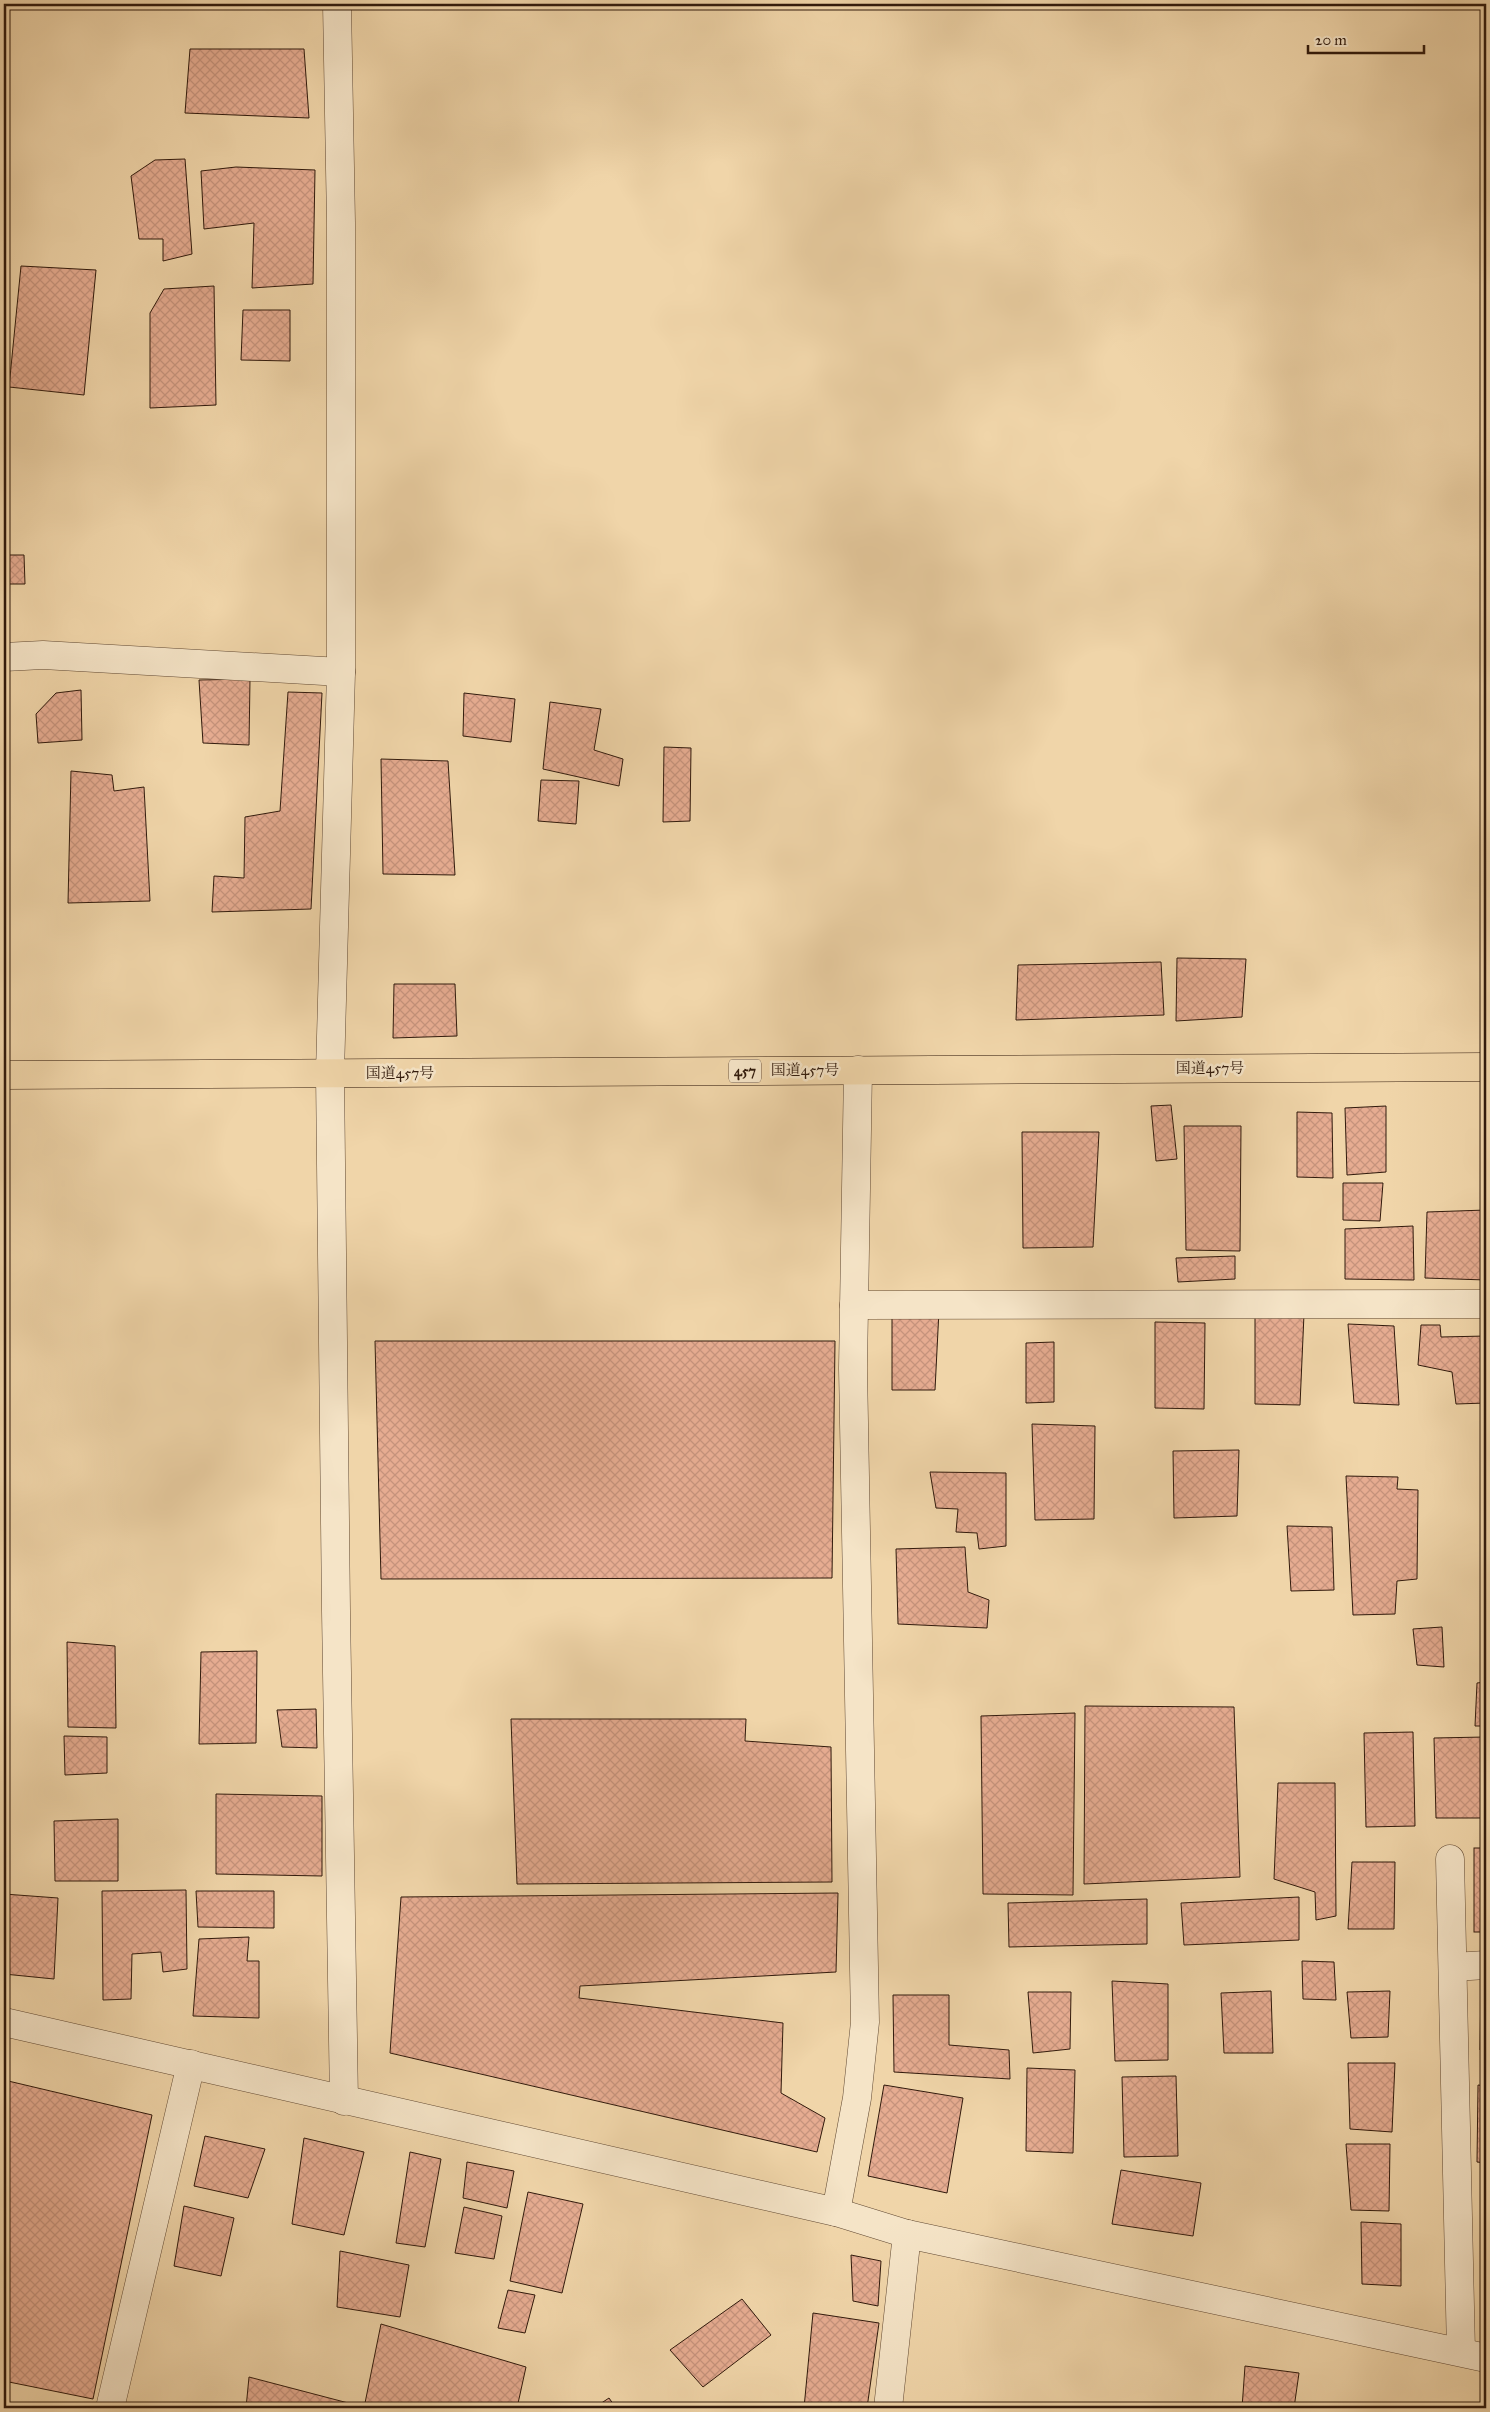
<svg xmlns="http://www.w3.org/2000/svg" width="1490" height="2412" font-family="'IM FELL Great Primer','Noto Serif JP',serif">
<defs>
<pattern id="building-cross-hatch" width="8" height="8" patternUnits="userSpaceOnUse" patternTransform="scale(1.25)"><rect width="8" height="8" fill="#e6ac91"/><path d="M0 0l8 8M0 8l8-8" fill="none" stroke="#c6937c"/></pattern>
</defs>
<rect width="100%" height="100%" fill="#f0d5a9"/>
<filter id="stains"><feTurbulence type="fractalNoise" baseFrequency=".004" numOctaves="4"/><feColorMatrix values="0 0 0 0 .2 0 0 0 0 .09 0 0 0 0 .02 0 0 0 .5 -.17"/></filter>
<radialGradient id="worn" r=".72"><stop offset=".6" stop-color="#630" stop-opacity="0"/><stop offset="1" stop-color="#630" stop-opacity=".3"/></radialGradient>
<g fill="url(#building-cross-hatch)" stroke="#311a0c">
<polygon points="190,49 304,49 309,118 185,113"/>
<polygon points="185,159 192,254 163,261 163,239 139,239 131,176 155,160"/>
<polygon points="236,167 315,170 313,284 252,288 254,223 204,229 201,171"/>
<polygon points="21,266 96,270 84,395 9,387"/>
<polygon points="214,286 216,405 150,408 150,313 164,289"/>
<polygon points="243,310 290,310 290,361 241,360"/>
<polygon points="4,555 24,555 25,584 4,584"/>
<polygon points="250,679 249,745 203,743 199,680"/>
<polygon points="81,690 82,740 38,743 36,714 56,693"/>
<polygon points="288,692 322,693 311,909 212,912 214,876 244,878 245,817 280,811"/>
<polygon points="464,693 515,699 511,742 463,736"/>
<polygon points="550,702 601,709 594,750 623,759 619,786 543,769"/>
<polygon points="664,747 691,748 690,821 663,822"/>
<polygon points="381,759 448,761 455,875 383,874"/>
<polygon points="71,771 112,775 114,791 144,787 150,901 68,903"/>
<polygon points="541,780 579,781 576,824 538,821"/>
<polygon points="1177,958 1246,959 1242,1017 1176,1021"/>
<polygon points="1161,962 1164,1015 1016,1020 1018,965"/>
<polygon points="394,984 455,984 457,1036 393,1038"/>
<polygon points="1171,1105 1177,1159 1156,1161 1151,1106"/>
<polygon points="1386,1106 1386,1172 1347,1175 1345,1108"/>
<polygon points="1297,1112 1332,1113 1333,1178 1297,1177"/>
<polygon points="1184,1126 1241,1126 1240,1251 1186,1250"/>
<polygon points="1022,1132 1099,1132 1093,1247 1023,1248"/>
<polygon points="1343,1183 1383,1183 1380,1221 1343,1220"/>
<polygon points="1486,1210 1486,1280 1425,1278 1427,1212"/>
<polygon points="1413,1226 1414,1280 1345,1279 1345,1229"/>
<polygon points="1235,1256 1235,1279 1178,1282 1176,1258"/>
<polygon points="939,1310 935,1390 892,1390 892,1311"/>
<polygon points="1304,1314 1300,1405 1255,1404 1255,1316"/>
<polygon points="1155,1322 1205,1323 1204,1409 1155,1408"/>
<polygon points="1348,1324 1394,1326 1399,1405 1354,1403"/>
<polygon points="1421,1325 1440,1325 1441,1337 1486,1336 1486,1403 1456,1404 1452,1372 1418,1365"/>
<polygon points="375,1341 835,1341 832,1578 381,1579"/>
<polygon points="1054,1342 1054,1402 1026,1403 1026,1343"/>
<polygon points="1032,1424 1095,1426 1094,1519 1035,1520"/>
<polygon points="1239,1450 1237,1516 1174,1518 1173,1451"/>
<polygon points="930,1472 1006,1473 1006,1546 979,1549 977,1533 956,1532 958,1509 936,1508"/>
<polygon points="1346,1476 1398,1477 1397,1489 1418,1490 1417,1579 1397,1581 1395,1614 1353,1615"/>
<polygon points="1287,1526 1332,1527 1334,1590 1291,1591"/>
<polygon points="965,1547 968,1592 989,1600 987,1628 898,1624 896,1549"/>
<polygon points="1442,1627 1444,1667 1417,1665 1413,1629"/>
<polygon points="67,1642 115,1646 116,1728 68,1727"/>
<polygon points="257,1651 256,1743 199,1744 201,1652"/>
<polygon points="1486,1682 1486,1726 1475,1726 1477,1683"/>
<polygon points="1085,1706 1234,1707 1240,1877 1084,1884"/>
<polygon points="316,1709 317,1748 282,1747 277,1710"/>
<polygon points="1075,1713 1073,1895 983,1894 981,1716"/>
<polygon points="511,1719 746,1719 745,1741 831,1747 832,1882 517,1884"/>
<polygon points="1413,1732 1415,1826 1366,1827 1364,1733"/>
<polygon points="64,1736 107,1737 107,1773 65,1775"/>
<polygon points="1485,1737 1486,1818 1436,1818 1434,1738"/>
<polygon points="1278,1783 1335,1783 1336,1916 1316,1920 1315,1892 1274,1879"/>
<polygon points="216,1794 322,1796 322,1876 216,1874"/>
<polygon points="118,1819 118,1881 55,1881 54,1821"/>
<rect x="1474" y="1848" width="12" height="84"/>
<polygon points="1352,1862 1395,1862 1394,1929 1348,1929"/>
<polygon points="186,1890 187,1969 163,1972 161,1952 132,1954 131,1999 103,2000 102,1891"/>
<polygon points="196,1891 274,1891 274,1928 198,1927"/>
<polygon points="838,1893 836,1972 580,1986 579,1998 783,2023 781,2093 825,2118 817,2152 390,2053 401,1897"/>
<polygon points="4,1894 58,1898 54,1979 4,1974"/>
<polygon points="1299,1897 1299,1940 1184,1945 1181,1903"/>
<polygon points="1147,1899 1147,1944 1009,1947 1008,1903"/>
<polygon points="249,1937 247,1961 259,1961 259,2018 193,2016 199,1939"/>
<polygon points="1302,1961 1334,1962 1336,2000 1303,1999"/>
<polygon points="1112,1981 1168,1984 1168,2060 1115,2061"/>
<polygon points="1481,1983 1486,1984 1486,2050 1480,2050"/>
<polygon points="1271,1991 1273,2053 1224,2053 1221,1993"/>
<polygon points="1390,1991 1388,2037 1351,2038 1347,1992"/>
<polygon points="1028,1992 1071,1992 1070,2049 1033,2053"/>
<polygon points="893,1995 949,1995 949,2045 1009,2050 1010,2079 894,2072"/>
<polygon points="1348,2063 1395,2063 1392,2132 1350,2129"/>
<polygon points="1027,2068 1075,2070 1073,2153 1026,2151"/>
<polygon points="1176,2076 1178,2156 1124,2157 1122,2077"/>
<polygon points="4,2080 152,2115 93,2399 4,2381"/>
<polygon points="884,2085 963,2098 947,2193 868,2176"/>
<polygon points="1478,2085 1486,2086 1486,2163 1477,2162"/>
<polygon points="205,2136 265,2149 248,2198 194,2186"/>
<polygon points="304,2138 364,2152 344,2235 292,2224"/>
<polygon points="1346,2144 1390,2144 1389,2211 1351,2210"/>
<polygon points="410,2152 441,2159 425,2247 396,2243"/>
<polygon points="467,2162 514,2171 507,2208 463,2198"/>
<polygon points="1121,2170 1201,2183 1193,2236 1112,2224"/>
<polygon points="528,2192 583,2204 562,2293 510,2281"/>
<polygon points="184,2206 234,2218 221,2276 174,2266"/>
<polygon points="464,2207 502,2216 494,2259 455,2253"/>
<polygon points="1361,2222 1401,2224 1401,2286 1362,2284"/>
<polygon points="1484,2226 1486,2226 1486,2300 1483,2300"/>
<polygon points="340,2251 409,2265 400,2317 337,2307"/>
<polygon points="851,2255 881,2261 878,2306 853,2301"/>
<polygon points="508,2290 535,2295 525,2333 498,2328"/>
<polygon points="742,2299 771,2335 703,2387 670,2350"/>
<polygon points="813,2313 879,2323 867,2408 804,2408"/>
<polygon points="381,2324 526,2367 517,2408 364,2408"/>
<polygon points="1245,2366 1299,2373 1294,2408 1242,2408"/>
<polygon points="249,2377 352,2404 351,2408 246,2408"/>
<polygon points="609,2398 616,2408 594,2408"/>
</g>
<g fill="none" stroke-linecap="round" stroke-linejoin="round">
<g stroke="#614933" stroke-width="29">
<g id="minor">
<polyline points="337,4 341,223 341,672 330,1073 336,1611 344,2101"/>
<polyline points="4,657 43,655 341,672"/>
<polyline points="854,1305 1486,1304"/>
<polyline points="1450,1859 1461,2352"/>
<polyline points="1453,1967 1486,1965"/>
<polyline points="836,2212 857,2098 865,2022 853,1368 858,1070"/>
<polyline points="110,2408 191,2064"/>
<polyline points="888,2408 907,2234"/>
</g>
</g>
<g stroke="#614933" stroke-width="29">
<polyline id="tertiary" points="4,2022 836,2212 907,2234 1486,2358"/>
</g>
<g stroke="#311a0c" stroke-width="29">
<polyline id="trunk" points="4,1075 1486,1067"/>
</g>
<use href="#minor" stroke="#f5e4c7" stroke-width="28"/>
<use href="#tertiary" stroke="#f5e4c7" stroke-width="28"/>
<use href="#trunk" stroke="#f0d5a9" stroke-width="28"/>
</g>
<g text-anchor="middle" stroke-width="5" stroke-linejoin="round" paint-order="stroke">
<rect fill="#f5e4c7" stroke="#6c5744" stroke-width="1" x="729" y="1059.5" width="32" height="23" rx="4"/>
<g font-size="14" font-weight="bold" fill="#311a0c">
<text x="745" y="1076">457</text>
</g>
<g font-size="15" fill="#311a0c" stroke="#f5e4c7">
<text x="1210" y="1073">国道457号</text>
<text x="805" y="1075">国道457号</text>
<text x="400" y="1078">国道457号</text>
</g>
</g>
<rect width="1490" height="2412" fill="none" stroke="#f0d5a9" stroke-width="20"/>
<rect x="5" y="5" width="1480" height="2402" fill="none" stroke="#311a0c" stroke-width="2.5"/>
<rect x="10" y="10" width="1470" height="2392" fill="none" stroke="#311a0c"/>
<path d="M1308 45v8h116v-8" fill="none" stroke="#311a0c" stroke-width="2.5"/>
<text x="1315" y="45" font-size="15" fill="#311a0c" stroke="#f5e4c7" stroke-width="4" paint-order="stroke">20 m</text>
<rect width="100%" height="100%" filter="url(#stains)"/>
<rect width="100%" height="100%" fill="url(#worn)"/>
</svg>
